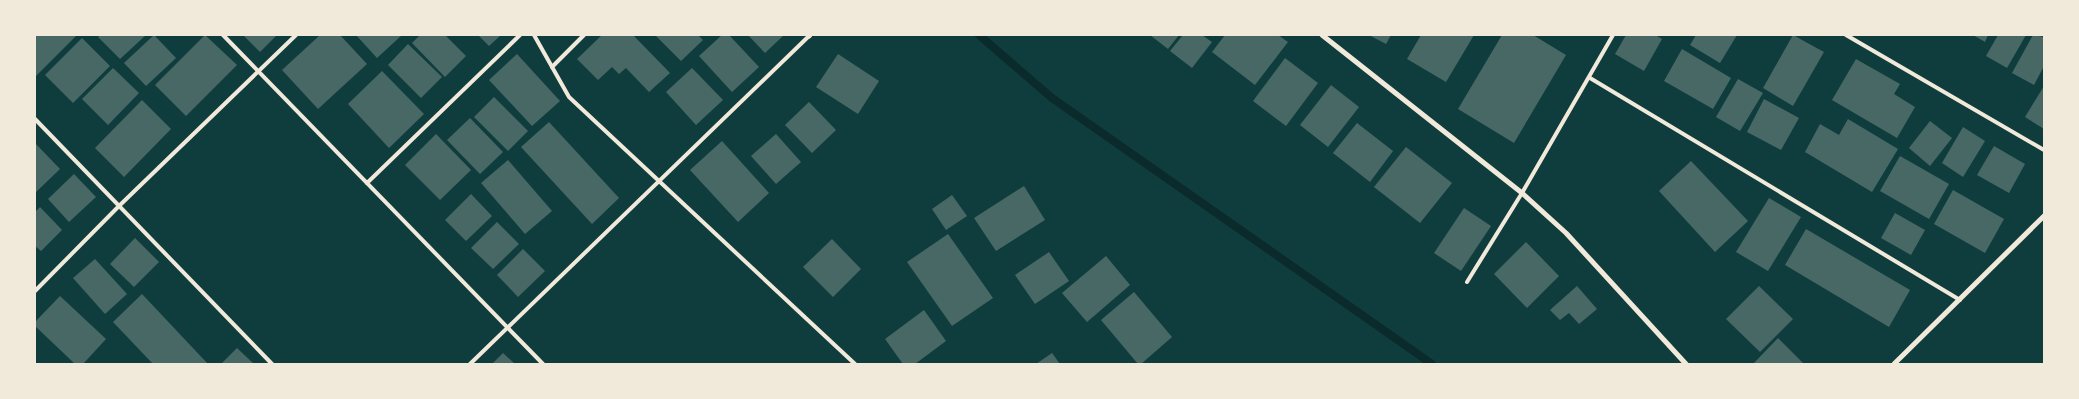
<svg xmlns="http://www.w3.org/2000/svg" width="2079" height="399" font-family="'Exo 2',sans-serif">
<rect width="100%" height="100%" fill="#0f3d3e"/>
<g fill="none" stroke-linecap="round" stroke-linejoin="round">
<polyline stroke="#0a2a2b" stroke-width="8" points="979,35 1052,98 1432,364"/>
</g>
<g fill="#486865">
<polygon points="35,35 77,35 35,77"/>
<polygon points="100,35 146,35 120,59 98,37"/>
<polygon points="154,35 176,58 146,86 124,63"/>
<polygon points="205,35 237,65 186,116 155,85"/>
<polygon points="243,35 277,35 260,52"/>
<polygon points="320,35 340,35 367,64 318,109 282,70"/>
<polygon points="356,35 402,35 377,58"/>
<polygon points="420,35 445,35 466,56 445,77 412,43"/>
<polygon points="478,35 501,35 489,46"/>
<polygon points="602,35 633,35 670,73 649,92 626,68 619,74 612,67 598,80 577,59"/>
<polygon points="655,35 698,35 703,40 681,61"/>
<polygon points="722,35 729,35 759,67 732,92 699,56"/>
<polygon points="748,35 784,35 765,53"/>
<polygon points="1150,35 1179,35 1168,49"/>
<polygon points="1183,35 1202,35 1212,42 1192,68 1170,51"/>
<polygon points="1225,35 1278,35 1288,42 1255,85 1212,52"/>
<polygon points="1369,35 1391,35 1386,44"/>
<polygon points="1421,35 1474,35 1446,82 1407,59"/>
<polygon points="1502,35 1533,35 1566,55 1514,143 1458,109"/>
<polygon points="1626,35 1655,35 1662,39 1644,71 1615,54"/>
<polygon points="1696,35 1737,35 1720,63 1690,45"/>
<polygon points="1793,35 1824,52 1793,106 1763,88"/>
<polygon points="1973,35 1988,35 1985,42"/>
<polygon points="1998,35 2026,35 2007,68 1986,56"/>
<polygon points="2033,35 2044,37 2044,66 2034,85 2012,73"/>
<polygon points="82,38 110,66 73,103 45,75"/>
<polygon points="408,44 442,77 421,98 388,65"/>
<polygon points="1682,49 1731,78 1713,109 1664,81"/>
<polygon points="517,54 560,101 532,126 489,80"/>
<polygon points="838,54 879,81 858,114 816,87"/>
<polygon points="1285,58 1318,83 1286,126 1253,101"/>
<polygon points="1856,59 1900,84 1894,94 1915,107 1897,138 1832,100"/>
<polygon points="113,68 139,93 108,125 82,99"/>
<polygon points="692,68 723,100 696,125 666,92"/>
<polygon points="382,71 424,114 389,148 348,104"/>
<polygon points="1738,79 1763,93 1740,131 1716,117"/>
<polygon points="1331,85 1359,107 1328,147 1300,125"/>
<polygon points="2044,86 2044,129 2025,117"/>
<polygon points="494,97 528,131 508,151 474,117"/>
<polygon points="1764,99 1799,118 1781,150 1747,132"/>
<polygon points="142,100 171,129 124,177 95,148"/>
<polygon points="809,102 836,130 812,153 785,125"/>
<polygon points="470,118 503,152 480,174 447,140"/>
<polygon points="1848,119 1898,149 1872,192 1805,152 1820,124 1839,135"/>
<polygon points="1930,121 1952,138 1930,166 1909,148"/>
<polygon points="549,122 619,198 592,224 521,147"/>
<polygon points="1357,123 1393,151 1370,182 1333,153"/>
<polygon points="1963,127 1985,141 1963,177 1942,163"/>
<polygon points="436,134 471,170 440,200 405,165"/>
<polygon points="776,134 801,162 776,184 751,156"/>
<polygon points="722,141 769,193 738,222 690,170"/>
<polygon points="35,143 60,169 35,193"/>
<polygon points="1994,146 2025,164 2009,193 1977,175"/>
<polygon points="1406,147 1452,183 1420,223 1374,187"/>
<polygon points="1900,156 1949,184 1929,219 1880,191"/>
<polygon points="508,160 552,211 525,234 481,183"/>
<polygon points="1691,161 1748,221 1715,252 1659,191"/>
<polygon points="74,174 96,197 69,222 48,199"/>
<polygon points="1024,186 1045,220 996,251 974,218"/>
<polygon points="1953,190 2004,219 1985,253 1934,224"/>
<polygon points="471,194 492,216 466,241 445,220"/>
<polygon points="952,195 967,216 946,230 932,209"/>
<polygon points="1769,198 1801,217 1768,271 1736,252"/>
<polygon points="40,207 62,230 41,251 35,246 35,212"/>
<polygon points="1464,208 1491,226 1461,271 1434,253"/>
<polygon points="1895,213 1925,230 1911,255 1881,238"/>
<polygon points="497,222 519,244 493,269 471,248"/>
<polygon points="1806,229 1910,290 1889,327 1785,265"/>
<polygon points="948,234 993,298 952,326 907,262"/>
<polygon points="135,238 159,262 134,287 110,264"/>
<polygon points="832,239 861,269 833,297 803,267"/>
<polygon points="1526,242 1559,276 1527,308 1494,274"/>
<polygon points="523,249 545,271 518,297 497,275"/>
<polygon points="1049,252 1069,281 1035,304 1015,275"/>
<polygon points="1106,256 1130,285 1087,322 1062,293"/>
<polygon points="95,259 127,294 105,314 73,278"/>
<polygon points="1577,286 1597,309 1579,324 1569,313 1560,320 1550,310"/>
<polygon points="1759,286 1793,319 1760,352 1726,319"/>
<polygon points="1134,292 1172,337 1141,364 1138,364 1101,320"/>
<polygon points="142,294 208,364 153,364 113,322"/>
<polygon points="60,296 106,339 83,364 75,364 35,326 35,322"/>
<polygon points="924,310 946,341 915,364 903,364 885,339"/>
<polygon points="1778,338 1804,364 1753,364"/>
<polygon points="237,348 254,364 221,364"/>
<polygon points="503,353 515,364 492,364"/>
<polygon points="1052,353 1060,364 1036,364"/>
</g>
<g fill="none" stroke-linecap="round" stroke-linejoin="round">
<g stroke="#f1e9da" stroke-width="4">
<polyline points="223,35 543,364"/>
<polyline points="534,35 569,97 855,364"/>
<polyline points="1846,35 2044,150"/>
<polyline points="552,67 584,35"/>
<polyline points="1590,78 1960,300"/>
<polyline points="35,119 272,364"/>
<polyline points="367,183 520,35"/>
<polyline points="1467,282 1522,193 1613,35"/>
<polyline points="35,291 119,206 296,35"/>
<polyline points="470,364 809,36"/>
</g>
<g stroke="#f1e9da" stroke-width="5">
<polyline points="1322,35 1522,193 1566,233 1686,364"/>
<polyline points="809,36 810,35"/>
<polyline points="1894,364 2044,216"/>
</g>
</g>
<rect width="2079" height="399" fill="none" stroke="#f1e9da" stroke-width="72"/>
</svg>
